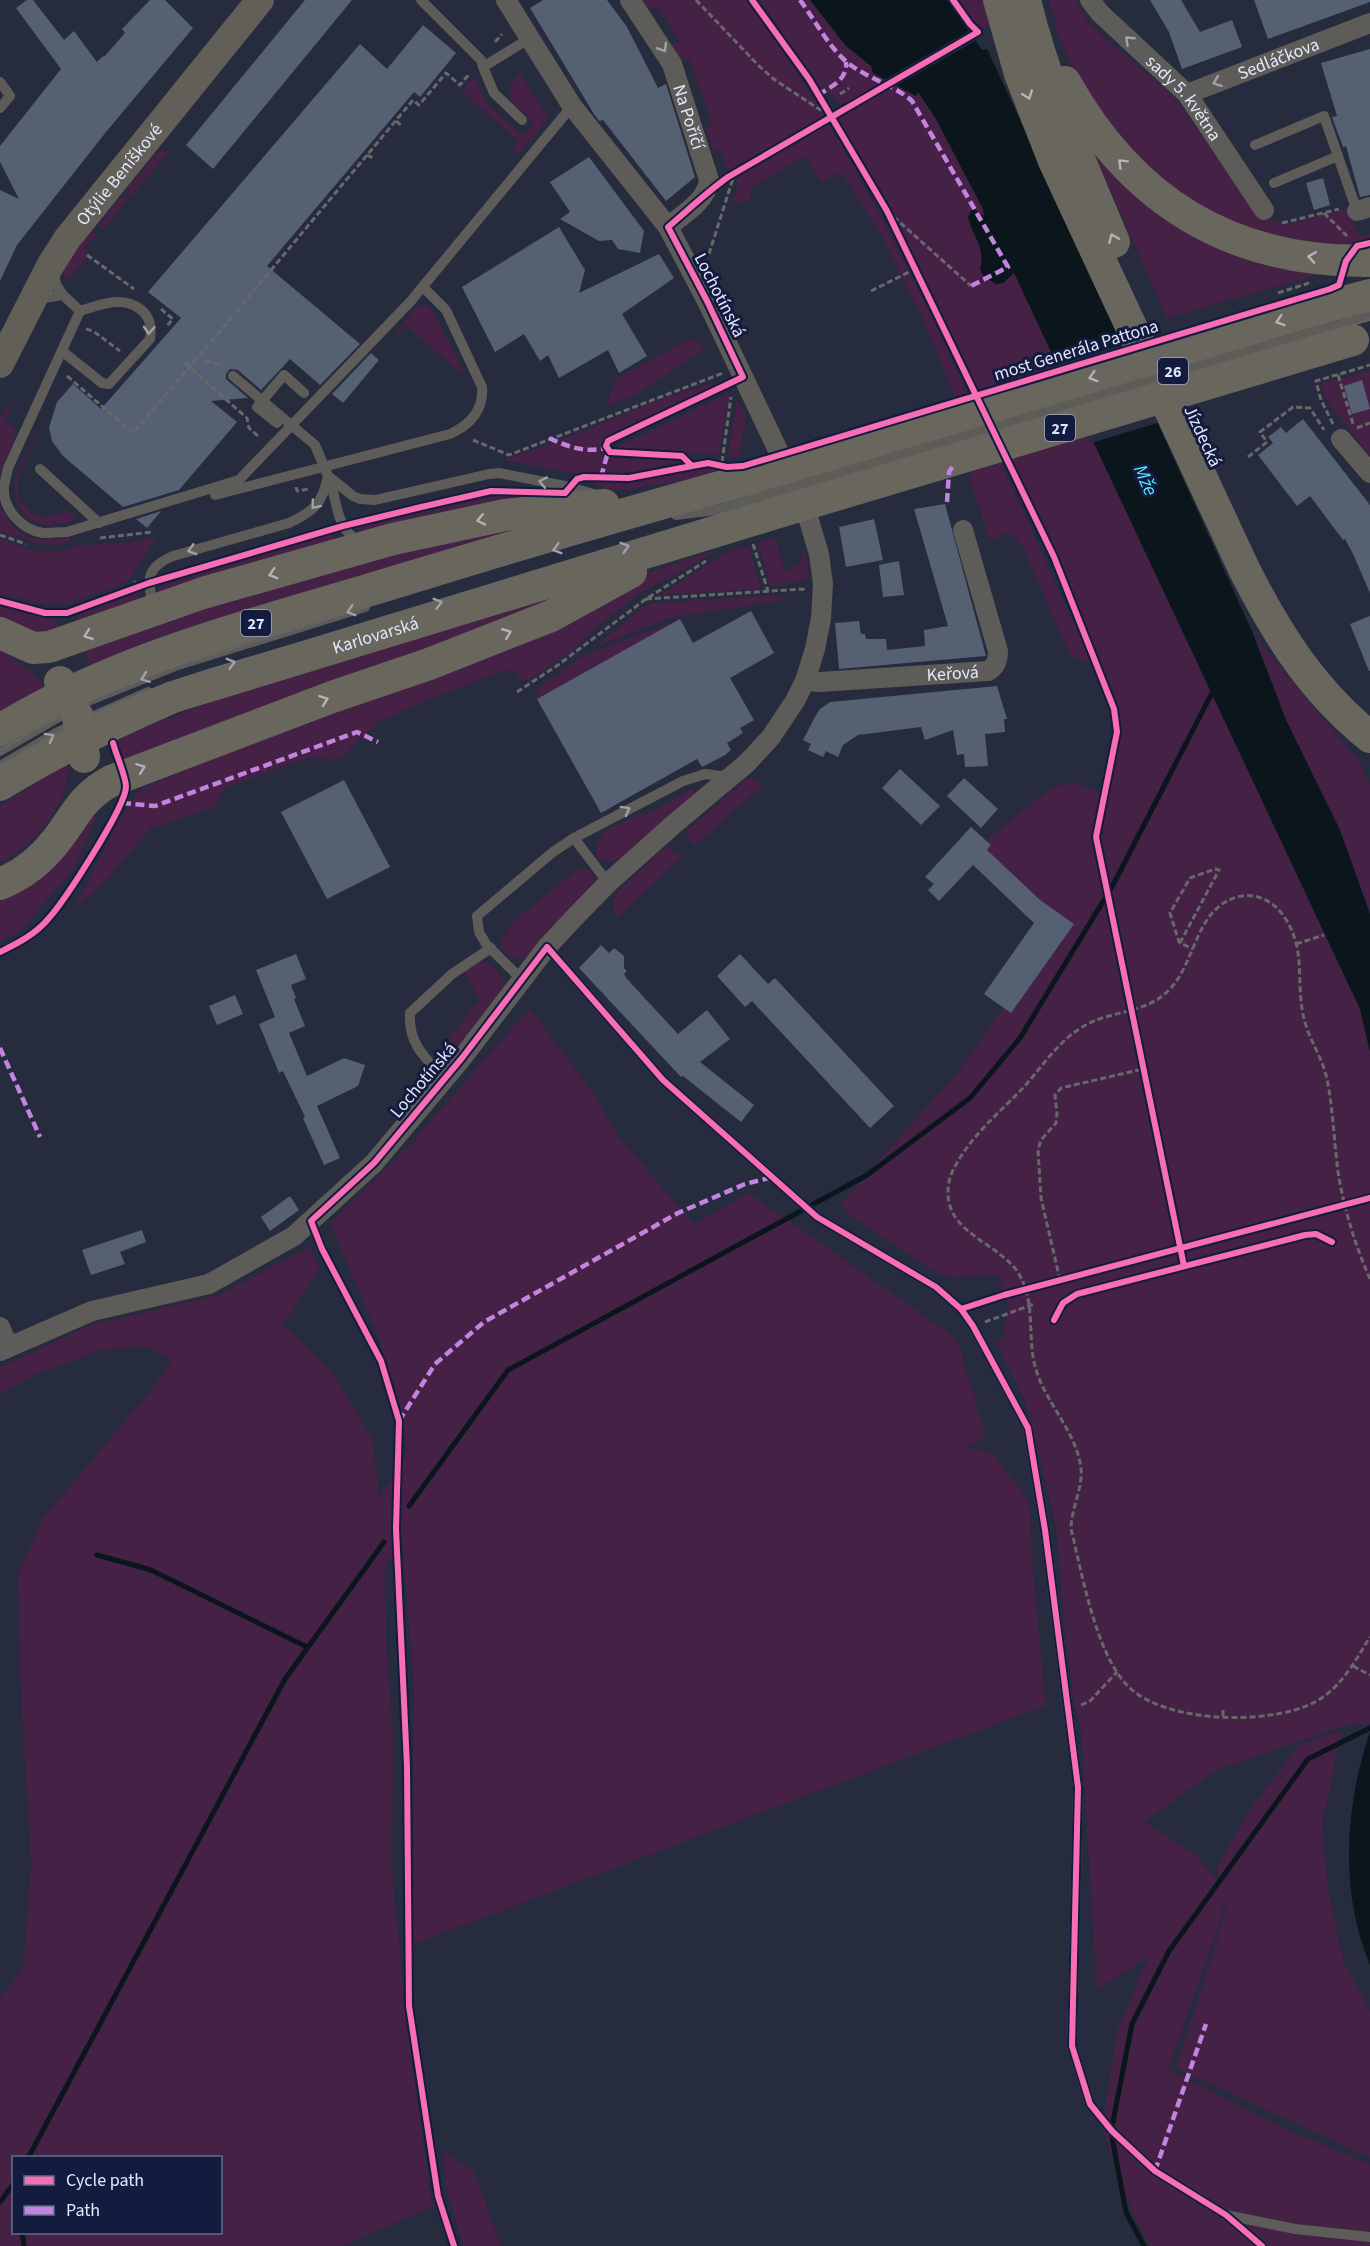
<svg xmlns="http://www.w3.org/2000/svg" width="1370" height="2246" font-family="'Source Sans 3',sans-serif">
<rect width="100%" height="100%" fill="#262b3e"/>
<g fill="#452145" fill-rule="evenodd">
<path d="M635,0H747C836,122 903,255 967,391C1010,482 1051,573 1092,664L1071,657L1024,550L1015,537L1006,533L990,541L970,479L975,463L965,422L925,324L882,236L841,172L821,183L805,156L753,187L748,202H732L739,182L730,179L721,152L712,149L705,128L712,125L690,60L674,59L665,44L680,42L658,8L641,9Z"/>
<polygon points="760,0 810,0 846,46 871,66 918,91 936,119 983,209 985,215 983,217 975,209 970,225 982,250 983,258 1003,283 1014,273 1360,1009 1370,1052 1370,1724 1346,1725 1215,1771 1144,1822 1194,1854 1220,1883 1217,1868 1248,1812 1299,1745 1342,1730 1322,1824 1328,1890 1343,1960 1370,2011 1370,2158 1176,2068 1226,1912 1225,1905 1220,1909 1224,1911 1168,2070 1285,2129 1370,2164 1370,2246 1150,2246 1133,2214 1102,2127 1117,2031 1148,1957 1097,1990 1081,1731 1075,1707 1066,1644 1056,1524 1025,1401 996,1342 1005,1336 1004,1324 1009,1312 999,1276 949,1277 934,1272 850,1215 841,1203 958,1072 1063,924 980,846 1052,787 1074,782 1108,796 1122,732 1118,707 1058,556 888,203 838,119 849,112 844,103 838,103 827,89 820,89"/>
<polygon points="957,0 991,0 996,23 984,29 966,14"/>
<polygon points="1049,0 1075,0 1088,23 1174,96 1258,217 1288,224 1349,208 1358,233 1362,236 1370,234 1370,255 1306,248 1213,217 1132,157 1082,88 1059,36"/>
<polygon points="520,73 548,118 520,153 510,151 519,141 462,92 474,75 486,103 523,136 534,122 511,101 510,85"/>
<polygon points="1084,131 1116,168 1331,271 1167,318"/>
<polygon points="162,148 168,153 131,196 125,191 147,165 143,161 148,155 153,159"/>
<polygon points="122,196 127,201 102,230 98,226"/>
<polygon points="89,229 96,235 85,248 87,258 66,282 63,271"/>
<polygon points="422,305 427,305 435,314 466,377 406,326 396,336 395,333 416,308"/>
<polygon points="692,338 705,348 636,395 607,406 615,379"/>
<polygon points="1370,371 1370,456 1325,398 1320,383"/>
<path d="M721,383L720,386L608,439L601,446V452L611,458L675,460V462L654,468L617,474L603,471L563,472L504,460C537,448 571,437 603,423C641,407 680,389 721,383Z"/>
<polygon points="728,393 730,395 718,455 616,448"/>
<polygon points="14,398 5,421 16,430 14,433 16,436 0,473 0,416"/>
<polygon points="737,400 746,416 739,458 728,457"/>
<path d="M34,439L36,440C27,459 5,491 27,508C32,513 36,516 43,516C54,517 65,508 74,515L75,520C68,522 60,525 52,525C29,527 11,504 15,482C18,467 28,453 34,439Z"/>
<polygon points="705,468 714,469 720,476 690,484 676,482 621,490 605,488 591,484 594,482 624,484"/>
<polygon points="506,494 531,497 363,533 356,528 446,506"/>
<path d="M0,505C15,543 45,544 80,536C45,556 34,538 0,532Z"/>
<polygon points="591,511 91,667 83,644 333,563"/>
<polygon points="335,533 334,546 159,593 158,587"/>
<polygon points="157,537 131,578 120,585 69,604 45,604 0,594 0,539 36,551 56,552 80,545 134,542"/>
<polygon points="775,537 785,572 801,562 803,554 806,553 809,574 806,580 773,586 770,585 758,543"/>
<polygon points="749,546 761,589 660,595 729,551"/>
<polygon points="712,551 714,553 639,594 599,625 574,649 530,680 521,680 513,668 441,694 377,723 339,760 310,757 224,788 214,807 151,828 102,885 73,910 119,820 140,789 191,768 200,760 637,577"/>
<polygon points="140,591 137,602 75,623 80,613"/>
<polygon points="575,593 125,761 117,741 130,733 206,704 425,633 551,595"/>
<polygon points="774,595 792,599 670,618 593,648 648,604"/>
<polygon points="0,606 55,620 64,631 47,637 0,621"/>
<polygon points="680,619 537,699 538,688 583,656"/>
<polygon points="1254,636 1360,762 1370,786 1370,914 1340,830 1286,720"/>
<polygon points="0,649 32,673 45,688 0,714"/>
<path d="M69,765C67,805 36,846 0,862V806L61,767Z"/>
<polygon points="751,778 762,786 694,846 688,840 687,830 745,780"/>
<path d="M693,789L696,793L623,858L614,861L598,860C587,826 633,820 655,810C668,805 679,793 693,789Z"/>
<polygon points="97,816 75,868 18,933 0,941 0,900 29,885 85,821"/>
<polygon points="664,848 671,849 683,856 617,918 613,908 616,893"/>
<path d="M581,867L590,870L595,878L594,889L533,954C519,962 505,959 500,943L510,928V924Z"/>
<path d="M486,962C496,970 505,975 505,988L451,1060L444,1059L438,1052L480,999L464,973L476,963Z"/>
<path d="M530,1008L599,1102L619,1137L694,1224L749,1193L957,1339L986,1436L967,1448L992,1452L1029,1501L1033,1567L1046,1708L1035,1709L414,1944V1683L402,1543L385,1568L386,1644L393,1734L392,1873L407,2028L431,2198L434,2206L343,2246H0V1998L23,1968L31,1865L20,1675L18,1575L43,1518L148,1394L172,1360L146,1347L105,1349L40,1372L0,1394V1368L90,1325L219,1295L309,1247L320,1269L283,1325L332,1371L373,1441L379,1497C387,1485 400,1472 404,1459C419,1419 348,1266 330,1223L406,1149ZM14,2158H220V2232H14Z"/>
<polygon points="443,2148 451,2157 474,2170 501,2246 463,2246 445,2182"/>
</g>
<g fill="#0a161b">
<path d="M810,0H947L982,50L987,49L1043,169L1254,636L1286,720L1340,830L1370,914V1052L1360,1009L1014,273L1003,283L996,284L984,277L980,269C986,247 973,238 968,217L972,208L984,216L983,209L936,119L918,92L916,96L873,73L871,66L846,46Z"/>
<path d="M1370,1732V1965C1339,1892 1345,1805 1370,1732Z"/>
</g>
<g fill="#262b3e">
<polygon points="969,31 975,41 894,87 882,81"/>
<polygon points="1125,344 1161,422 1091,443 1054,365"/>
</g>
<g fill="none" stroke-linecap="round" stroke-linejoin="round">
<g stroke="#0a161b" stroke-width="5">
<polyline points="409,1506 508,1370 867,1175 970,1098 1020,1038 1113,885 1214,689"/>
<polyline points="97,1555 151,1570 307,1647"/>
<polyline points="28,2158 285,1679 384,1542"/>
<polyline points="0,2202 14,2183"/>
<polyline points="22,2232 24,2246"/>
<polyline points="1144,2246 1126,2212 1111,2132 1132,2024 1169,1951 1308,1759 1370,1728"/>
</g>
</g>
<g fill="#556173">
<polygon points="27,0 33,0 64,40 74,31 97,62 103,56 104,57 125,33 122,29 150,0 165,0 193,28 106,132 17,245 0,281 0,190 19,199 0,162 0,146 61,69 16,8"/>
<polygon points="305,0 352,0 213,169 186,145"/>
<polygon points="543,0 607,0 627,27 658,88 666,84 695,177 666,201 603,120 599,121 594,114 530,8"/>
<polygon points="1150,0 1181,0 1200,32 1232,20 1242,47 1182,69 1169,32"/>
<polygon points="1254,0 1370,0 1370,2 1268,39"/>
<polygon points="423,25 456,53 420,97 414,92 267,266 360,344 320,385 290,359 261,390 238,370 230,369 226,374 226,379 248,398 211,401 237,422 179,490 123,507 63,456 52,441 49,428 57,402 73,384 101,409 181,318 148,292 360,44 387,69"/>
<polygon points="1370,49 1370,195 1360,197 1346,146 1343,147 1332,117 1337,116 1321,63"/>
<polygon points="589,157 644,231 640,253 618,249 612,240 599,241 560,219 570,212 550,182"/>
<polygon points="1323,178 1330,205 1314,210 1306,183"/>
<polygon points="559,227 585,270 579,293 659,254 674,278 622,314 647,356 619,373 608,350 559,378 548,355 540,361 524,334 495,352 462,287"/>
<polygon points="371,353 379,360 343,403 332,394"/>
<polygon points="1362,380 1370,409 1352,414 1344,386"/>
<polygon points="1303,419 1370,505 1370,593 1353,554 1345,539 1343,540 1310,496 1297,506 1258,455 1273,443 1268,437 1281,427 1286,433"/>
<polygon points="945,504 986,656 839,669 835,623 859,621 861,634 865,634 866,639 886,639 887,650 925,646 924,630 948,626 914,509"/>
<polygon points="161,511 147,528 136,519"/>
<polygon points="874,519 883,560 846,567 839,527"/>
<polygon points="899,561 904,595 883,597 879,565"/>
<polygon points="751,611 774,653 730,678 754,720 740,728 743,733 727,743 731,750 725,755 702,767 697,759 601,813 537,699 680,619 693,643"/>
<polygon points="1370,616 1370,671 1369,671 1350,624"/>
<polygon points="997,686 1007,719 1004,719 1005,732 985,734 988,766 965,767 964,754 957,755 953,730 925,740 921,727 858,735 843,745 838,757 826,751 823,757 808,750 811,744 803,740 816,715 820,709 830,702"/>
<polygon points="900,769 940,806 921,825 882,788"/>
<polygon points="964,778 998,809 981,828 947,796"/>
<polygon points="344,780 390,867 327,899 281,812"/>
<polygon points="971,827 991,845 987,850 1040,900 1074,924 1011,1013 984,994 1034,923 973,865 939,901 928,890 934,884 925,877"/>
<polygon points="601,945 609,953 614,948 624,956 624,968 627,971 624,974 627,979 678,1034 707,1010 730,1039 700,1062 754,1105 741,1122 683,1076 681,1077 579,968"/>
<polygon points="296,954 306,979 291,985 296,998 294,999 305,1026 289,1033 307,1076 344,1058 365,1065 358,1086 317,1106 340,1158 324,1165 303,1118 305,1117 283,1071 279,1073 259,1024 275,1017 256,970"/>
<polygon points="740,954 768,984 775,978 894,1106 870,1128 752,1001 745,1007 717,976"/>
<polygon points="235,995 243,1014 217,1025 209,1006"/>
<polygon points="290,1196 299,1210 270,1231 261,1217"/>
<polygon points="142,1230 146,1242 120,1252 125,1264 91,1275 82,1250"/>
</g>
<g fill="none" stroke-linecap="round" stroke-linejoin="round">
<g stroke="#68686a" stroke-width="3" stroke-dasharray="6 3" stroke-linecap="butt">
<polyline points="696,0 759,66 775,80 831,117"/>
<polyline points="495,42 502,34"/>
<polyline points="840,94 849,88"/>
<polyline points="396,121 401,125"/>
<polyline points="367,155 373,158"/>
<polyline points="887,211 971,286"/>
<polyline points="1324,213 1347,236"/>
<polyline points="1282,223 1339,209"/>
<polyline points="709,254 735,172"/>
<polyline points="87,255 134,289"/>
<polyline points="871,291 915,269"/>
<polyline points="1278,293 1309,283"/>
<polyline points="161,309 173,319 166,327"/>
<polyline points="236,312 413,100 419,105 446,73 460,85 470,73"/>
<polyline points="86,329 93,331 120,351"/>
<polyline points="205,361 224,365"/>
<polyline points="185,363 247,418 249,428 260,438"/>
<polyline points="1338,375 1353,424"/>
<polyline points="67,376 133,433 234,315"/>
<polyline points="1333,424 1321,400 1316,381 1370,365"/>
<polyline points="1357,428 1370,423"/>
<polyline points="473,440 509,455 723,373"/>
<polyline points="1248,457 1267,442 1260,432 1293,407 1310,408 1324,430"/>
<polyline points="722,462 731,397"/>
<polyline points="296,487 297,491 310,489"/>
<polyline points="0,535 26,544"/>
<polyline points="100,538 152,532"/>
<polyline points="753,544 768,591"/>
<polyline points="130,590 135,581"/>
<polyline points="646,599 803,589 804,591"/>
<polyline points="517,692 558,665 646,599 706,561"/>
<polyline points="1180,943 1219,870 1215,869 1190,878 1170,913 1179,942 1180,943 1193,949"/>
<polyline points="1296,944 1324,935"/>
<path d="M0,952C8,948 17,945 25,939C69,909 94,850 121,805"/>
<path d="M1370,1279C1355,1245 1344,1209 1338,1172C1334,1141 1333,1109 1327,1079C1322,1056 1307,1037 1303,1014C1296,980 1306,950 1285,918C1274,901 1256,892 1237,897C1195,909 1196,963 1169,990C1146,1014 1111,1010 1084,1026C1059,1040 1042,1067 1023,1088C1000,1112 973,1134 957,1163C951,1172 948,1182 948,1192C947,1234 1001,1244 1019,1274C1036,1303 1027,1335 1035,1366C1044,1402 1076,1430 1081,1468C1083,1489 1071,1508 1071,1529C1082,1573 1095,1649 1125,1683C1160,1724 1270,1726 1315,1702C1341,1688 1355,1661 1370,1637"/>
<polyline points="1060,1280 1041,1198 1038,1150 1041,1140 1056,1123 1057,1114 1055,1095 1061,1088 1143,1069"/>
<polyline points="985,1322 1034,1304"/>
<polyline points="1353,1666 1370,1675"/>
<polyline points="1081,1705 1090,1701 1117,1672"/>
<polyline points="1223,1716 1223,1708"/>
</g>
<g stroke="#5e5c59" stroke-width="10">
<polyline points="421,0 481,60 483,67"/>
<polyline points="0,82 10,96 0,108"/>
<polyline points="522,120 494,93 483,67 530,38"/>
<polyline points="1255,145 1324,116 1357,211"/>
<polyline points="1274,183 1338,156"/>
<polyline points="63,295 80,311"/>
<polyline points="37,299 63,295 57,286 52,271"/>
<polyline points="1345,323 1370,315"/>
<path d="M62,351L102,383L109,384L150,339C152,326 150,317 140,309C122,295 100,305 80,311L8,468C7,474 5,480 4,486C2,509 22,530 43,533C51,533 59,532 67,532L239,480L410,302L572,106"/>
<polyline points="233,376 315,445 328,476 353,496 360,499 375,500 489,474 499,473 570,487 596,495"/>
<polyline points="277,423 257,407 284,375 304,393"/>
<polyline points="40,469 99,523"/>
<path d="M330,478C336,499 337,533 360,541"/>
<path d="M215,495L450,434C470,425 484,410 482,387L446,310L423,287"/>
<polyline points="676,515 716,510 758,498"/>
<path d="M153,607C148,581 144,568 173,556L289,523C313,512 323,503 328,476"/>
<polyline points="90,700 175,666 365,607"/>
<polyline points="0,751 71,710"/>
<polyline points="0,766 58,732 148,692"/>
<polyline points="574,838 683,781 705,774 729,777"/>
<polyline points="547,947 663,1080 817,1217 936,1287 961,1309 973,1326 1028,1428 1045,1530 1078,1787 1072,2046 1090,2104 1112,2131 1155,2171 1226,2215 1262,2246"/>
<polyline points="521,979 486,944 479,932 477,916 553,852 574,838 608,883"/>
<path d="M445,1079C425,1058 408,1044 410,1013L452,974L491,948"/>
<polyline points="311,1221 322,1249"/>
<polyline points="1226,2215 1295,2229 1370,2237"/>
</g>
<g stroke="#5e5c59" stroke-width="20">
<path id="s1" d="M630,0L672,64L709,180C707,201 683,214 668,227"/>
<path id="s2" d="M1090,0L1100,13L1187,94L1264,210"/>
<path id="s3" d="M1187,94L1370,23"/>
<polyline points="1357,211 1370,207"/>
<polyline points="1341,439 1370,473"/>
<path id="s4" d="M805,681L820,682L988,671C996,667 998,660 998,651L963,530"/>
<polyline points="0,1327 8,1346"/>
<polyline points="0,1351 92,1311 209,1284 294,1236 374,1163 462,1058 547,947 574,918 608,883 674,824 747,763 771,737 795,701 805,681 815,649 821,618 823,584 819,554 805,507 707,301 668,227 572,106 506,0"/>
</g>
<path stroke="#625f58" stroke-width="28" id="s5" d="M0,364L50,266L67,239L260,0"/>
<g stroke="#69665d" stroke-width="32">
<path d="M999,0L1020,74L1054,161L1245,571C1278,636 1313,691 1370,737"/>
<path d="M1025,0C1045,84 1081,163 1114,242"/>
<path d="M1065,82C1132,202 1231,263 1370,261"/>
<polyline points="1336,304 1370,295"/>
<polyline points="0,633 33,648 49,647 203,593 393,539 505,515 604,505"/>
<path d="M0,730C112,661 242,627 367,590C494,552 621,514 749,479"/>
<path id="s6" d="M0,785C55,751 113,723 173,697L766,516"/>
<path d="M0,884C22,875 41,860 55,842C76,816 80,798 111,781L332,697L429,664L551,616L631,572"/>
</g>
<g stroke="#676768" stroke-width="1.5">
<polyline points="0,751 29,733 93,699 175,666 518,561 1124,384"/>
<path d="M0,766C63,727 130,694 201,672C252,656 305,642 357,627C492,587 627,549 760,503L1370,320"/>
</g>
<g stroke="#68686a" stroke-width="3" stroke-dasharray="6 3" stroke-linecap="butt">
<polyline points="87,669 95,693"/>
<polyline points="105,722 113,743"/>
</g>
<polyline stroke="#5e5c59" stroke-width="10" points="758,498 1345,323"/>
<g stroke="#69665d" stroke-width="32">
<polyline points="749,479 1336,304"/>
<polyline points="766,516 1353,340"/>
<polyline points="60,682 78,717 84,757"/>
</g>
<g stroke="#c483df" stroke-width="4.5" stroke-dasharray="9 4.5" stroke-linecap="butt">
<path d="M800,0C814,19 830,49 848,63C868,79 893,84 912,101L1008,267L971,286"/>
<path d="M818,95C831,87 848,79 846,62"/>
<path d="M549,438C568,447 585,453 606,448"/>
<polyline points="601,477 608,452"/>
<polyline points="947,502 949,472 953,466"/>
<polyline points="122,803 155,806 357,732 378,742"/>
<polyline points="0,1048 40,1137"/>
<polyline points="399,1421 435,1364 484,1322 678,1213 745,1184 773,1177"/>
<polyline points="1155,2171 1206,2024"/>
</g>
<g stroke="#131b3e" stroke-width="10">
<g id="cycleway">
<polyline points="752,0 809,79 887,211 1054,557 1114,709 1117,732 1096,837 1184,1266"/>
<path d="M691,465L682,456L610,452L606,446L608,441L743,377L707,301L668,227C688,210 707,192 728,177L978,32L970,24L953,0"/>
<polyline points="0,601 45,613 67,613 149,583 343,526 417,508 491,491 565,493 577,479 584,477 629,478 708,463 727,467 743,466 1330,289 1339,285 1346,261 1357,246 1370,243"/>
<path d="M0,952C18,943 36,934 49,918C65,900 125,808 126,787C126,776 116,755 113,743"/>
<polyline points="961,1309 1004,1295 1370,1198"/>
<polyline points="1054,1320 1063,1303 1077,1294 1305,1235 1316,1234 1332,1242"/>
<polyline points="454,2246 438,2196 409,2006 407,1766 396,1529 399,1421 381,1361 322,1249 311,1221 374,1163 462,1058 547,947 663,1080 817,1217 936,1287 961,1309 973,1326 1028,1428 1045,1530 1078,1787 1072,2046 1090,2104 1112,2131 1155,2171 1226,2215 1262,2246"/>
</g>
</g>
<use href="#cycleway" stroke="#f96db3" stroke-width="6"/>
</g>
<defs><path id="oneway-chevron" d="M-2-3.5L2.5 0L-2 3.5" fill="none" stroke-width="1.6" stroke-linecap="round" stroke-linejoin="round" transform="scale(1.5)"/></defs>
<g stroke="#a0a2aa">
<use href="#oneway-chevron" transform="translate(1129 40) rotate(-137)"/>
<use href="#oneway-chevron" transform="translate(663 48) rotate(59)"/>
<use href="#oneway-chevron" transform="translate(1217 82) rotate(159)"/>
<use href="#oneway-chevron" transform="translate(149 330) rotate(93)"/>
<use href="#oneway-chevron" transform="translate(543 482) rotate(-169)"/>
<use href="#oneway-chevron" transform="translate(315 505) rotate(129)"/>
<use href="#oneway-chevron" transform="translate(625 547) rotate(-17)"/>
<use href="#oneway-chevron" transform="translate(557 549) rotate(164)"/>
<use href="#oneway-chevron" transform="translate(192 550) rotate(164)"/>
<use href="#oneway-chevron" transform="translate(438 603) rotate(-16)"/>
<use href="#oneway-chevron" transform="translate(351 611) rotate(163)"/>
<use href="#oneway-chevron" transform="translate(231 663) rotate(-16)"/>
<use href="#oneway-chevron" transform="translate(145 678) rotate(159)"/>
<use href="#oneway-chevron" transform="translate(50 737) rotate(-29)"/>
<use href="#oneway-chevron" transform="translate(626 810) rotate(-29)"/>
</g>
<g stroke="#b2b4bc">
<use href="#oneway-chevron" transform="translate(1028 95) rotate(69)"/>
<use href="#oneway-chevron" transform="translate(1122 163) rotate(-135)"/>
<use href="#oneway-chevron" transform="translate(1113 238) rotate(-113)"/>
<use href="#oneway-chevron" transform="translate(1312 257) rotate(-171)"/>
<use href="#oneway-chevron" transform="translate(1280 321) rotate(163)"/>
<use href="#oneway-chevron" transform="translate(1093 377) rotate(163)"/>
<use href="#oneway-chevron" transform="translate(481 520) rotate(168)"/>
<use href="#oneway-chevron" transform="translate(273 574) rotate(164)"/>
<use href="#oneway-chevron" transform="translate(507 633) rotate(-22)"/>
<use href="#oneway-chevron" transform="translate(88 635) rotate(160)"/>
<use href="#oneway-chevron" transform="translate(324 700) rotate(-20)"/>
<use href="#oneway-chevron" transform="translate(141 768) rotate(-21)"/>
</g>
<g text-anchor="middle" stroke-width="6" stroke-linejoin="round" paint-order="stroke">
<g fill="#131b3e" stroke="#a4aac3" stroke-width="1.5">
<rect x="1158" y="358" width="30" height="26" rx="4.5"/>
<rect x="1045" y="415" width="30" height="26" rx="4.5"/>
<rect x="241" y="610" width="30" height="26" rx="4.5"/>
</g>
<g font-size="16" font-weight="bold" fill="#e2e8fc">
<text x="1173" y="377">26</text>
<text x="1060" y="434">27</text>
<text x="256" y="629">27</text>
</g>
<g font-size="18" fill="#e2e8fc" stroke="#131b3e">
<text dy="6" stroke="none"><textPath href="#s3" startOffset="98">Sedláčkova</textPath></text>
<text dy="6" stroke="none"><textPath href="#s2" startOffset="136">sady 5. května</textPath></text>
<text dy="6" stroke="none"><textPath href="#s1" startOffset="132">Na Poříčí</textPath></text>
<text dy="6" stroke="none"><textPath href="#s5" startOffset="225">Otýlie Beníškové</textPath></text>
<text transform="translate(720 295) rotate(63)" y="6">Lochotínská</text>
<text transform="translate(1076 350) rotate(-17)" y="6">most Generála Pattona</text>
<text transform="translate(1203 436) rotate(65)" y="6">Jízdecká</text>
<text dy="6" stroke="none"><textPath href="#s6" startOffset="406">Karlovarská</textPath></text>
<text dy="6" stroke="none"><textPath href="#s4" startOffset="148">Keřová</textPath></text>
<text transform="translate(423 1080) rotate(-50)" y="6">Lochotínská</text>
</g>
<g font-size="20" font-style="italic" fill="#55e5fe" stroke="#131b3e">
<text transform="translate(1146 480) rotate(66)" y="7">Mže</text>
</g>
</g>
<rect x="12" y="2156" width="210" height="78" fill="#131b3e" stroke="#666d8a" stroke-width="1.5"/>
<rect x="24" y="2176" width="30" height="9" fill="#f96db3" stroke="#666d8a" stroke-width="1.5"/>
<text x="66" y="2186" font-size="18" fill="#e2e8fc">Cycle path</text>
<rect x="24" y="2206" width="30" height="9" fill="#c483df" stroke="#666d8a" stroke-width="1.5"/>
<text x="66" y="2216" font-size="18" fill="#e2e8fc">Path</text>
</svg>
